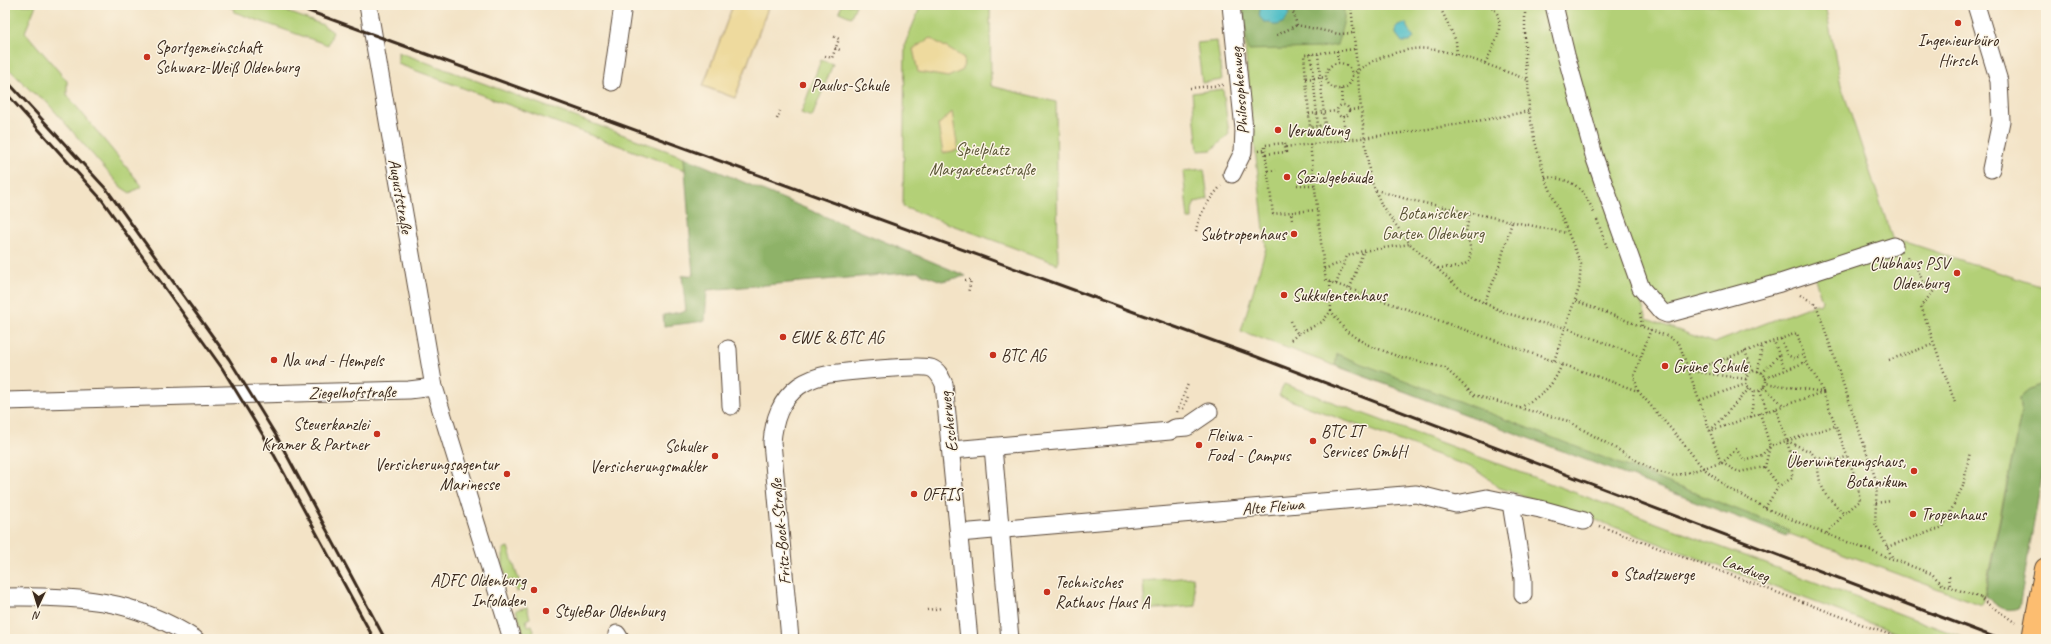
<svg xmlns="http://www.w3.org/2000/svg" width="2051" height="644" font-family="Caveat,sans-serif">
<rect width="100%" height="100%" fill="#fcf5e5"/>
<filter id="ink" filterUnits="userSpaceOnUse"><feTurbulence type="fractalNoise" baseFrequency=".025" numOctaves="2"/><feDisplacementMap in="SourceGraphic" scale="8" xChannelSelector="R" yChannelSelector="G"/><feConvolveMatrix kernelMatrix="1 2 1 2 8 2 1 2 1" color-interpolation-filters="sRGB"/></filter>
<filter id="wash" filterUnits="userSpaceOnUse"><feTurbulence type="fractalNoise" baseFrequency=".012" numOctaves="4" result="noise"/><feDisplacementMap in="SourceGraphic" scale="16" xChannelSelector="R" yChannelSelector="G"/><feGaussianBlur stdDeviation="0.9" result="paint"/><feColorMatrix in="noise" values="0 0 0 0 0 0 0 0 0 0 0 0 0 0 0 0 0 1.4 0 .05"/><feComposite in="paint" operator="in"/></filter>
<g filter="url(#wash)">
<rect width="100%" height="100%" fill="#f3e3c6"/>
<g fill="#b3d077" stroke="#777d4a">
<polygon points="5,5 36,5 25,32 67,81 67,95 142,186 130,193 121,187 44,99 33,93 5,65"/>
<polygon points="224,5 269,5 323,25 333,32 328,45 234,12 235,9"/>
<polygon points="842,5 856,5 851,17 839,12"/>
<polygon points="921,5 990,5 991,86 1056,102 1058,264 903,207 905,44"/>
<polygon points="1242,5 1549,5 1590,162 1647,319 1714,343 1816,304 1820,305 1822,301 1812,269 1666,309 1646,288 1600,157 1559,5 1825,5 1841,85 1893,241 1909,243 2046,288 2046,344 2039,385 2028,390 2019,398 2021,414 1982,605 1241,331 1266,248 1248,84"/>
<polygon points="1217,41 1222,80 1202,83 1197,43"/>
<polygon points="398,52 684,157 685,170 398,64"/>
<polygon points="821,60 833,64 812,117 801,113"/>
<polygon points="1223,89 1229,134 1212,150 1198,151 1192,93"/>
<polygon points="1204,169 1208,199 1195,202 1192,209 1192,219 1188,219 1183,171"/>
<polygon points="1284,384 1967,639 1913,639 1596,520 1497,487 1487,477 1475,469 1279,396"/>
<polygon points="508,547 522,590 516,592 513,580 507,581 503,565 503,549"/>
<polygon points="1193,577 1196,606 1145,610 1143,581"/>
<polygon points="527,607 530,618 526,620 528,626 532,625 534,631 531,636 525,638 516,610"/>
</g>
<g fill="#8eb268" stroke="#646e43">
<polygon points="1243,5 1344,5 1344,20 1337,45 1319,48 1248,50"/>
<polygon points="684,157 966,276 942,281 917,272 707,290 705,321 664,326 663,315 686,311 682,276 693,275"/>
<polygon points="1337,354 1790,530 1787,536 1335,365"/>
<path d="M2039,385L2046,386V453L2019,608C2003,613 1997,605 1985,596L2021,414L2019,398L2028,390Z"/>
</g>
<g fill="#eeda9e" stroke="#94825e">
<polygon points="733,5 769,5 735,98 703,86"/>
<polygon points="930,38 964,58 963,70 948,77 918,72 913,49"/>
<polygon points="952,112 958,150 943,153 938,125"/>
</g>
<g fill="#50bec6" stroke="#467472">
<path d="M1261,5H1284L1289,14C1286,21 1281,26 1273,25L1270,22H1264L1259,16Z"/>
<polygon points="1406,23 1414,38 1409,42 1402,42 1396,34 1396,27"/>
</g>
</g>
<g filter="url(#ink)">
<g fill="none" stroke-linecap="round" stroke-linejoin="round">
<g stroke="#574637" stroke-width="19">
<g id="minor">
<polyline points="368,5 434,387 512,639"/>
<polyline points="1231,5 1244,129 1243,152 1232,174"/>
<polyline points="1554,5 1566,55 1595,159 1641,288 1662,312 1667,314 1780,283 1894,246"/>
<polyline points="1976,5 1999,81 2001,121 1991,169"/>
<polyline points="612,82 623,5"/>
<polyline points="728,349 731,406"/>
<polyline points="5,401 409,390 434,387"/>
<polyline points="993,447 1010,639"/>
<polyline points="952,450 1170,431 1175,428 1187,427 1209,412"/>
<polyline points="1511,503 1523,579 1523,595"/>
<polyline points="959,533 1416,494 1456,504 1487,498 1540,509 1584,521"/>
<path d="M5,597C77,596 133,598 195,639"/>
<polyline points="617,634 620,639"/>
<path d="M790,639L772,442C774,420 780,400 799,386C808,380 819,376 830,374C845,372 921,364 931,368C939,371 941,378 944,384L969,639"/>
</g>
</g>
<g stroke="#574637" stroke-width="24">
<polyline id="highway" points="2042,589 2046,569"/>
</g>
<g stroke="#574637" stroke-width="2.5" stroke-dasharray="1 3" stroke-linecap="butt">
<polyline points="1291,5 1297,25 1339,34 1353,33"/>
<polyline points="1351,5 1361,109 1370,178 1382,206 1410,244 1460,289 1484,303 1506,313 1537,322 1567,328 1641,357"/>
<polyline points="1439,5 1456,41 1457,56"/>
<polyline points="1525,5 1525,61 1528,81 1529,111 1534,138 1545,177 1581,264 1579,288 1554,361"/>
<polyline points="1277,35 1297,25"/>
<polyline points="835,48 840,50"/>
<polyline points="1337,51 1338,63"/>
<polyline points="1311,54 1318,126"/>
<polyline points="1318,54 1325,125 1310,127 1304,55 1355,49"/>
<polyline points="825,56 832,58 839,39 833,36"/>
<path d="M1485,63C1494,47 1510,18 1489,5"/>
<circle cx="1339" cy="76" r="13"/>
<path d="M1352,74C1358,71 1363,66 1370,63C1382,56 1399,51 1413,49C1444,45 1498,69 1528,80"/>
<polyline points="1306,79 1326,77"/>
<polyline points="1190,88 1223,85"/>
<polyline points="1341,89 1342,105"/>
<circle cx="1343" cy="111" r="6"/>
<polyline points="1349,110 1360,109"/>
<polyline points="1309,114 1337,111"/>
<polyline points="1343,116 1346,141"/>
<polyline points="777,119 780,111"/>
<polyline points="1310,144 1324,269 1326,280 1330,282 1638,391 1679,438 1702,467 1728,488 1765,508 1826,534 1932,574 1942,584 1984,599 1980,598"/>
<polyline points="1265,150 1273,214 1291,212"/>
<path d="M1259,151L1265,150V145L1285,143V147C1366,138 1449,128 1529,111"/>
<polyline points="1266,154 1286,152 1285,147"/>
<polyline points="1268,171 1276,170"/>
<path d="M1545,177C1575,179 1583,188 1595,215"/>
<polyline points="1297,185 1315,185"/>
<polyline points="1376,190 1410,200 1567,233"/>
<polyline points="1292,219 1291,212 1317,210"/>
<polyline points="1597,220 1607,247"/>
<path d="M1196,231C1199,214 1209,199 1221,186"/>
<polyline points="1907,257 1917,269 1923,281 1938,286 1921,306 1955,403"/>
<polyline points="1438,268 1459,267 1469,262 1471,250 1466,232 1470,212"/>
<polyline points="1324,269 1343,262"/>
<polyline points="965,280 971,280 968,293"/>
<path d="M1330,282L1331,311L1346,331L1366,344L1397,356L1445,368L1474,395L1520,408C1542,394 1552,389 1562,364"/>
<polyline points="1336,284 1347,256 1363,251 1410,244"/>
<polyline points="1350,288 1363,252"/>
<polyline points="1800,295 1816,304 1877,483 1875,523 1893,559"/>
<polyline points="1484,303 1497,273 1512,222"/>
<polyline points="1640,313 1642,326"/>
<polyline points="1291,321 1293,327 1298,334 1322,322 1331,311"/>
<polyline points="1781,339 1787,355 1794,358 1804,355"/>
<polyline points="1291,340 1298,334"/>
<polyline points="1745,351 1753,372"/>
<polyline points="1779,355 1785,370"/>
<polyline points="1727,358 1748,375"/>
<polyline points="1889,360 1934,344"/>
<circle cx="1756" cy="381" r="10"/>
<polyline points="1758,372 1762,345"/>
<polyline points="1762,373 1779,355 1774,341"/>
<polyline points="1765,378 1806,362"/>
<polyline points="1746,379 1690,371 1797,333 1806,362 1820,384 1857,482 1860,501 1844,514 1826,534"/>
<polyline points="1764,387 1783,405"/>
<polyline points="1749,389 1710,431 1823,392 1765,383"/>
<polyline points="1638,391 1634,376 1651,329"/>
<polyline points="1760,391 1767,411"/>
<polyline points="1700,400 1746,384"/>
<polyline points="1520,408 1568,421 1655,471 1675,476 1721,463 1679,343 1669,337 1576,301"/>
<polyline points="1183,409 1188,396"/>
<polyline points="1177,412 1188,384"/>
<polyline points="1760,413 1770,446 1765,467 1779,486"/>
<polyline points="1751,417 1754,391"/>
<polyline points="1787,441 1811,452 1816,458 1820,482 1826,495 1844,514"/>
<polyline points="1816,458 1836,460 1846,457"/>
<polyline points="1721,463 1727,459 1736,449 1745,461 1762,455 1770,446 1835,426"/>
<polyline points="1722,463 1739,472 1765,467"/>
<polyline points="1876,503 1891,501"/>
<polyline points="1765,508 1779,486 1792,478 1792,458 1776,408"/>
<polyline points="1600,526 1901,639"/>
<polyline points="1887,547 1943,527 1963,486 1970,452"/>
<polyline points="1949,576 1950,586"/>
<polyline points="1982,600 2016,623"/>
<polyline points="927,610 942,608"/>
</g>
<use href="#minor" stroke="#fff" stroke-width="17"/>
<use href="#highway" stroke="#fcbd6f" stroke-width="22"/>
<g stroke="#3b2a1e" stroke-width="3">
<polyline points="292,5 1252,355 1999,639"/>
<polyline points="5,79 107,190 229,359 277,437 385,639"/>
<polyline points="5,92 102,200 222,368 266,440 374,639"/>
</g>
<g stroke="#574637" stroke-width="24" stroke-linecap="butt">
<polyline id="highway-bridge" points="2033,639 2042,589"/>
</g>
<use href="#highway-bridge" stroke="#fcbd6f" stroke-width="22"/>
</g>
</g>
<g fill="#c8321e" stroke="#fcf5e5" stroke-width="1.5">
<circle cx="1958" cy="23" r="4"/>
<circle cx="147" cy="57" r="4"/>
<circle cx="803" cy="85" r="4"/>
<circle cx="1278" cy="130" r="4"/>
<circle cx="1287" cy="177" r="4"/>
<circle cx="1294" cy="234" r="4"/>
<circle cx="1957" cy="273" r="4"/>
<circle cx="1284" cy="295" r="4"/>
<circle cx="783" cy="337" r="4"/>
<circle cx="993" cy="355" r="4"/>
<circle cx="274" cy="360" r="4"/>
<circle cx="1665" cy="366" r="4"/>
<circle cx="377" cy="434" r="4"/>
<circle cx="1313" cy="441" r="4"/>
<circle cx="1199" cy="445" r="4"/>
<circle cx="715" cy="456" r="4"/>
<circle cx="1914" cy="471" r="4"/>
<circle cx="507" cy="474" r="4"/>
<circle cx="914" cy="494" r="4"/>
<circle cx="1913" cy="514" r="4"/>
<circle cx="1615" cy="574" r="4"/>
<circle cx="534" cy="590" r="4"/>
<circle cx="1047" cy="592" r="4"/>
<circle cx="546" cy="611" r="4"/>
</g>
<g text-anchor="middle" stroke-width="3" stroke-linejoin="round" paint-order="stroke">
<g font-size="17" fill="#3b2a1e" stroke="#fcf5e5" text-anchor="start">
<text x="1958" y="46" text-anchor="middle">Ingenieurbüro<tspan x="1958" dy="20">Hirsch</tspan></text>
<text x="155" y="53">Sportgemeinschaft<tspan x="155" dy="20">Schwarz-Weiß Oldenburg</tspan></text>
<text x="811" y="91">Paulus-Schule</text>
<text x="1286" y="136">Verwaltung</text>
<text x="1295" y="183">Sozialgebäude</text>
<text x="1286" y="240" text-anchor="end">Subtropenhaus</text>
<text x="1949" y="269" text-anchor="end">Clubhaus PSV<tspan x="1949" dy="20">Oldenburg</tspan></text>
<text x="1292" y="301">Sukkulentenhaus</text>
<text x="791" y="343">EWE &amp; BTC AG</text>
<text x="1001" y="361">BTC AG</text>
<text x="282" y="366">Na und - Hempels</text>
<text x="1673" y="372">Grüne Schule</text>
<text x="369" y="430" text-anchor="end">Steuerkanzlei<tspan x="369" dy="20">Kramer &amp; Partner</tspan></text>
<text x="1321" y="437">BTC IT<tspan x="1321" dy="20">Services GmbH</tspan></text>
<text x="1207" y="441">Fleiwa -<tspan x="1207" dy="20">Food - Campus</tspan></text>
<text x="707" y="452" text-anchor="end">Schuler<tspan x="707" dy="20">Versicherungsmakler</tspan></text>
<text x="1906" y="467" text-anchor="end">Überwinterungshaus,<tspan x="1906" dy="20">Botanikum</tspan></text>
<text x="499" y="470" text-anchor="end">Versicherungsagentur<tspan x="499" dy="20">Marinesse</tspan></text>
<text x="922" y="500">OFFIS</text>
<text x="1921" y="520">Tropenhaus</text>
<text x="1623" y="580">Stadtzwerge</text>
<text x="526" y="586" text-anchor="end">ADFC Oldenburg<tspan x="526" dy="20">Infoladen</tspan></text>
<text x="1055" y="588">Technisches<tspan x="1055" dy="20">Rathaus Haus A</tspan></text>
<text x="554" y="617">StyleBar Oldenburg</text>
</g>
<g font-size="17" fill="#3b2a1e" stroke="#fcf5e5">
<text transform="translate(1239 91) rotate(-95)" y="6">Philosophenweg</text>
<text transform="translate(401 196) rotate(80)" y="6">Auguststraße</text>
<text transform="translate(352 392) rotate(-1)" y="6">Ziegelhofstraße</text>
<text transform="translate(948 422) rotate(-97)" y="6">Escherweg</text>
<text transform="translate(1273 506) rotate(-5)" y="6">Alte Fleiwa</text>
<text transform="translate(780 532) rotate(-95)" y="6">Fritz-Bock-Straße</text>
<text transform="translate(1746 568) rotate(21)" y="6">Landweg</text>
</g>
<g font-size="17" fill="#595434" stroke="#fcf5e5">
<text x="982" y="155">Spielplatz<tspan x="982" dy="20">Margaretenstraße</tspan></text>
<text x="1433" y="219">Botanischer<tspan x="1433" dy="20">Garten Oldenburg</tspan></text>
</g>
</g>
<rect width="2051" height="644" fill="none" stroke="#fcf5e5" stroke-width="20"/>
<g transform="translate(38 606) rotate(184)" stroke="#fcf5e5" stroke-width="3" paint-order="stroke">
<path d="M0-3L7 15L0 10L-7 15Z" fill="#3b2a1e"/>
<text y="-6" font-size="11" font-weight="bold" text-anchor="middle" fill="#3b2a1e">N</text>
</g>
</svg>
